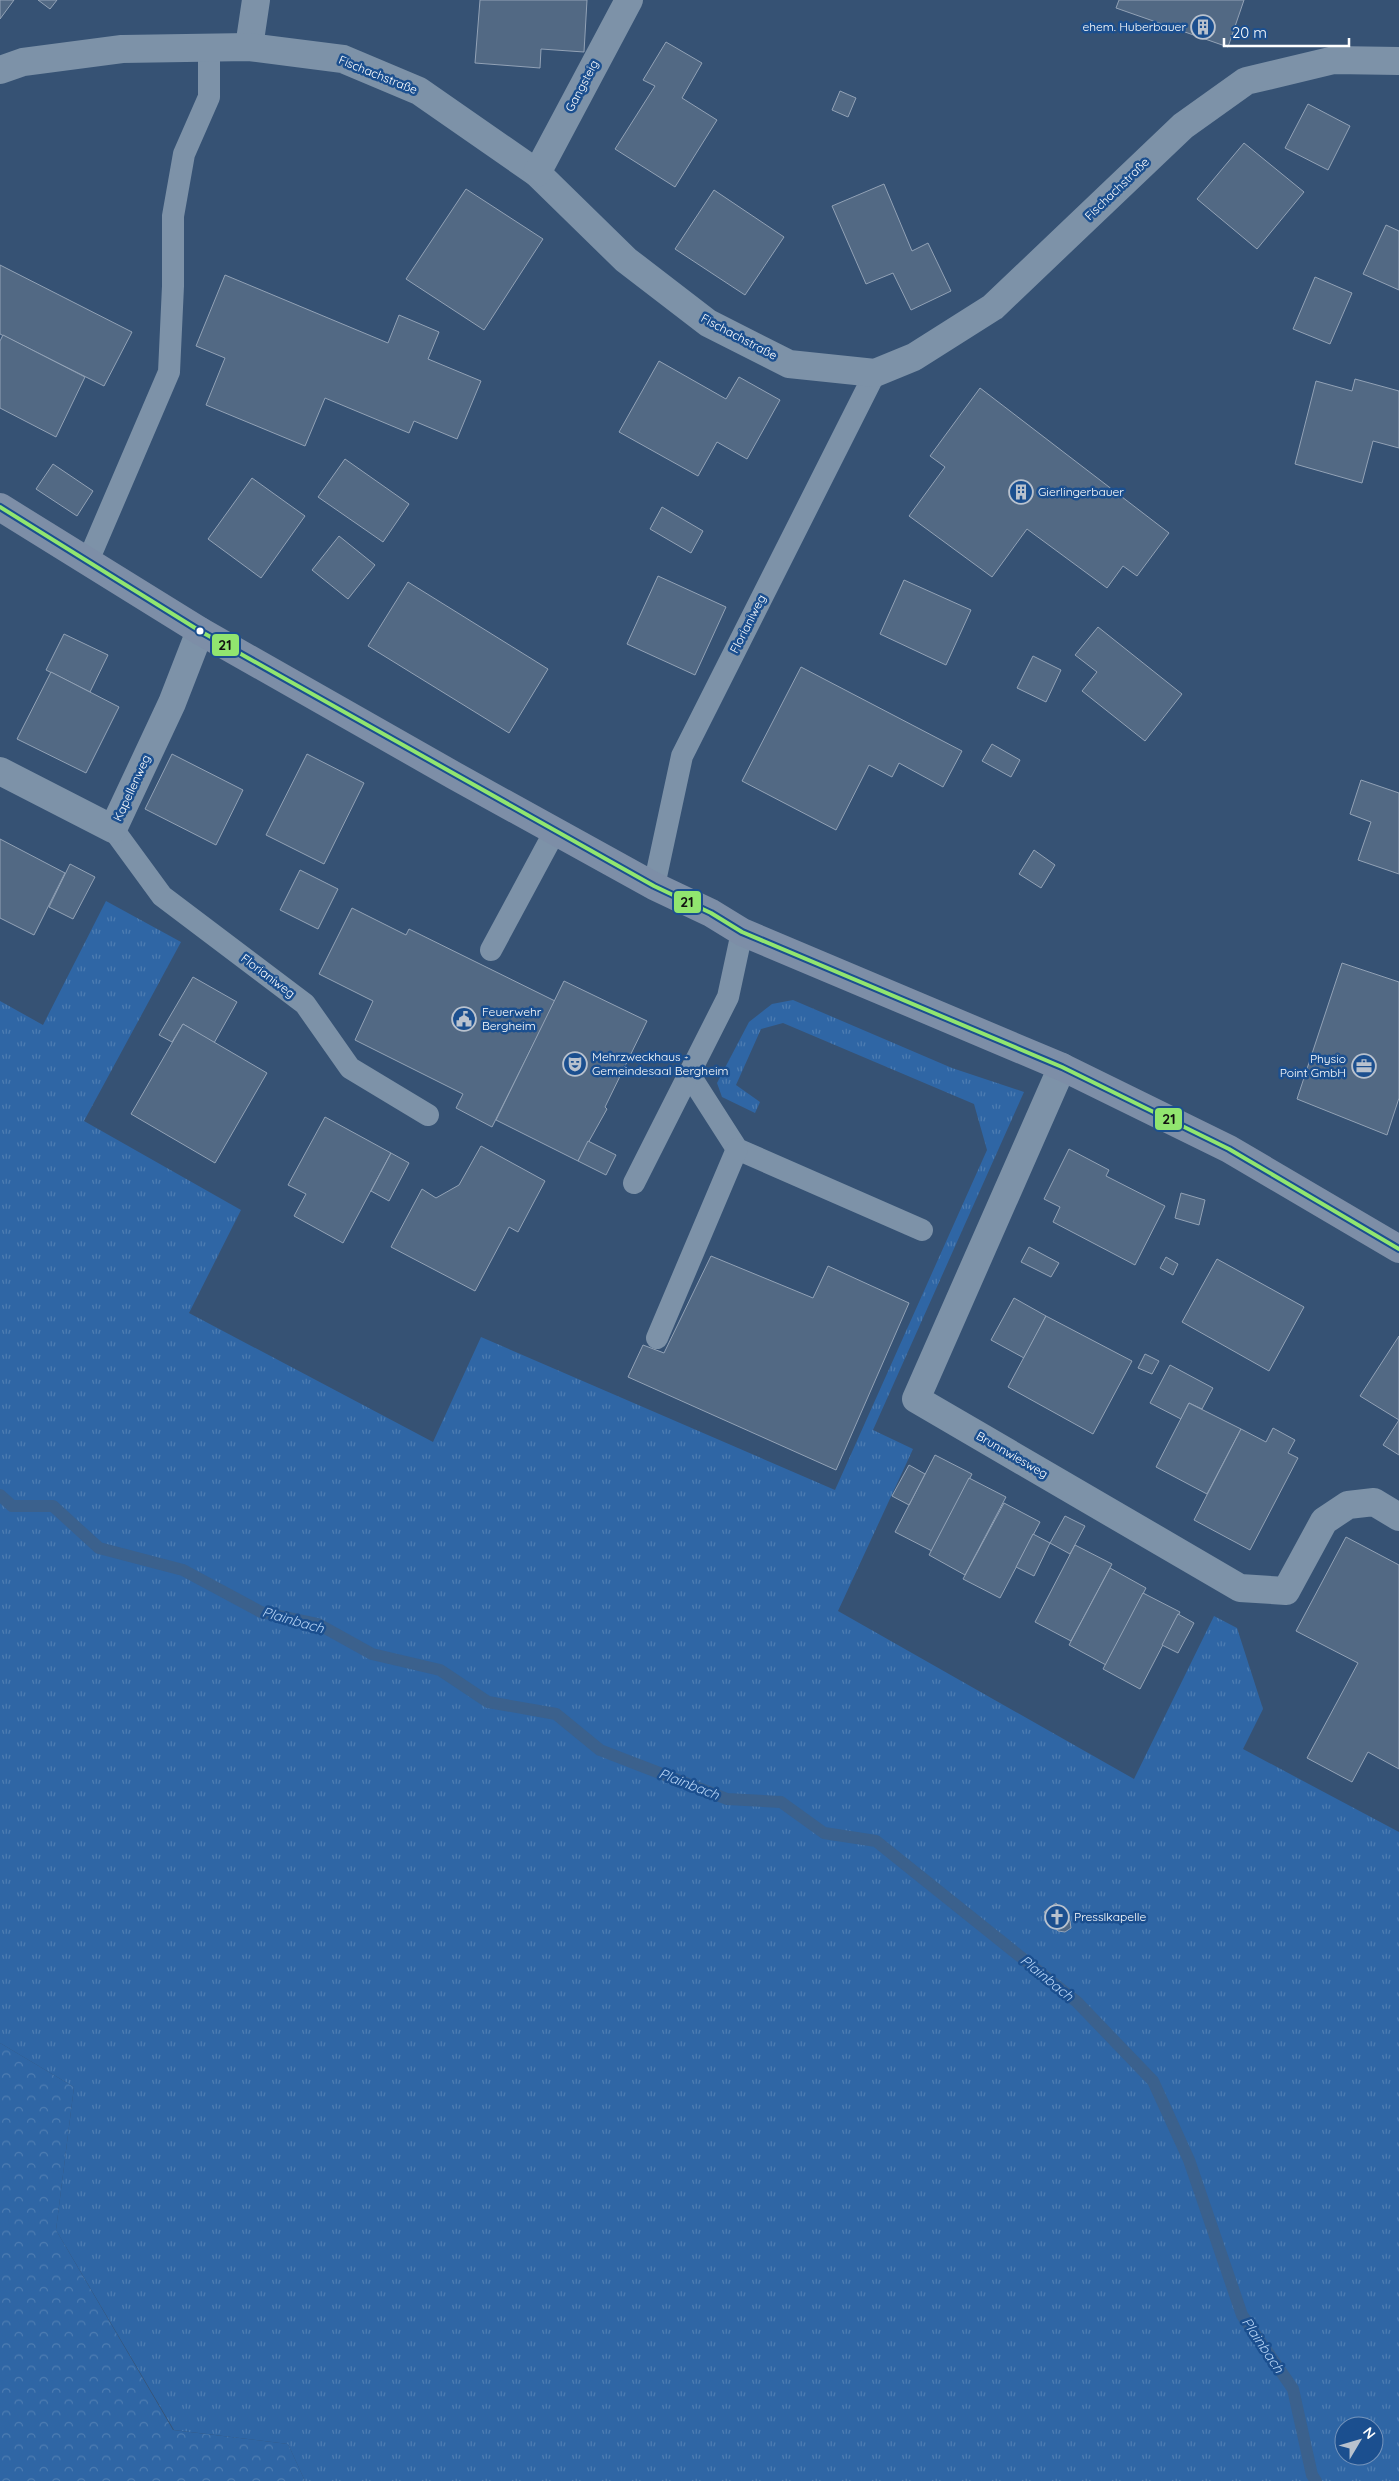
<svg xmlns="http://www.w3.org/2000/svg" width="1399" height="2481" font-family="Quicksand,sans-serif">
<defs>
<pattern id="grass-tufts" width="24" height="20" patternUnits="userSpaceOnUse" patternTransform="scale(1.25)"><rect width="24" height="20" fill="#2f66a5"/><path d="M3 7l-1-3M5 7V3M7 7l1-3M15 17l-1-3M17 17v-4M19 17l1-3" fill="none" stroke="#4e7db2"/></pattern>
<pattern id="forest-crowns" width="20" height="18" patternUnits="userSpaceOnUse" patternTransform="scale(1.25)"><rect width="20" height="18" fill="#2f66a5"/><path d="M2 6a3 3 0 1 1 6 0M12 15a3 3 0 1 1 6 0" fill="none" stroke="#4e7db2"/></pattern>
</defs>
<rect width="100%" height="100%" fill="#365274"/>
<path fill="url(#grass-tufts)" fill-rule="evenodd" d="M106,901L181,942L84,1121L241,1210L189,1313L433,1442L481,1337L835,1490L987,1150L974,1104L783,1023L761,1029L736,1085L760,1102L755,1113L722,1097L717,1083L749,1022L772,1004L793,1000L952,1068L1024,1092L873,1430L913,1449L838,1611L1134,1779L1214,1616L1237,1628L1263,1709L1243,1749L1399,1832V2481H305L288,2444L174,2430L56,2230L74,2087L0,2043V1001L43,1025ZM1344,2426H1374V2456H1344Z"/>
<polygon fill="url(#forest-crowns)" points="0,2043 74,2087 56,2230 173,2430 288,2444 305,2481 0,2481"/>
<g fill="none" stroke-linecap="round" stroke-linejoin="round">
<polyline stroke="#3b618d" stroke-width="12" points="0,1495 12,1506 53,1506 99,1548 183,1570 261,1612 318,1624 372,1654 440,1670 488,1702 556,1714 600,1750 727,1799 781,1802 824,1833 876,1841 1077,2002 1153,2081 1189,2160 1242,2315 1293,2389 1312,2475 1316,2481"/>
</g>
<g fill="#526984" stroke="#92a2b6">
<polygon points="0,0 14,0 0,19"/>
<polygon points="38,0 57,0 50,9"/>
<polygon points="480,0 587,0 584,52 541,49 540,68 475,63"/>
<polygon points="1119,0 1244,0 1228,47 1116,8"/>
<polygon points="666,42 702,63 682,98 717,120 675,187 615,149 655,86 643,80"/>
<polygon points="840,91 856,98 848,117 832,110"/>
<polygon points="1308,104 1350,126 1328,170 1285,148"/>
<polygon points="1244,143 1304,192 1257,249 1197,199"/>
<polygon points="884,184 912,251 928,243 951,291 911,310 893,273 866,284 832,206"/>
<polygon points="466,189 543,239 484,330 406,279"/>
<polygon points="714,190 784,237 745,295 675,249"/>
<polygon points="1386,225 1399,231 1399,290 1363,274"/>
<polygon points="0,265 132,332 104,386 0,334"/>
<polygon points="225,275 388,343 399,315 439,332 428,359 481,381 457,439 414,421 409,433 325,398 305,446 206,405 225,358 196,346"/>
<polygon points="1315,277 1352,293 1330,344 1293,329"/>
<polygon points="3,335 85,377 56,437 0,408 0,341"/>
<polygon points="659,361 726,399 739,377 780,400 747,459 717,442 698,476 619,432"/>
<polygon points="1355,379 1399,391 1399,448 1373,441 1362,483 1295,464 1316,381 1352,391"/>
<polygon points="980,388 1169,533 1137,576 1123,566 1107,588 1027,529 992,577 909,516 945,467 930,456"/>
<polygon points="345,459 409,504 383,542 318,497"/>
<polygon points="53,464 93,491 77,516 36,489"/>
<polygon points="252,478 305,516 261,578 208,539"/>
<polygon points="662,507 703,531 691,553 650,529"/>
<polygon points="339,536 375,565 348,599 312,570"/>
<polygon points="658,576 726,607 695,675 627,644"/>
<polygon points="904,580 971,610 946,665 880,634"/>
<polygon points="408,582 548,669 509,733 368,646"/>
<polygon points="1098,627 1182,694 1145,741 1082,691 1097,672 1075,655"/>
<polygon points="64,634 108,655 90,692 46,670"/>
<polygon points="1033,656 1061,670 1046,702 1017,688"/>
<polygon points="801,667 962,751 943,787 899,763 892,777 869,765 836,830 742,781"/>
<polygon points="51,672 119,707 86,773 17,739"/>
<polygon points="992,744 1020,760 1011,777 982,761"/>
<polygon points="172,754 243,790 216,845 145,809"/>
<polygon points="307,754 364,783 324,864 266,835"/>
<polygon points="1361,780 1399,793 1399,874 1358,860 1371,822 1350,814"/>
<polygon points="0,839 65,873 34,935 0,918"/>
<polygon points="1034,850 1055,865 1041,888 1019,874"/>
<polygon points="70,864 95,877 73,919 49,907"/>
<polygon points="300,870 338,889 318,929 280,910"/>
<polygon points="352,908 406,935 409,929 555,1001 492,1127 456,1108 463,1094 355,1040 373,1001 319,974"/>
<polygon points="1342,963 1399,982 1399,1098 1387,1135 1297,1099"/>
<polygon points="193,977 237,1002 214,1043 183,1024 172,1042 159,1035"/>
<polygon points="564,981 647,1021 605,1107 607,1109 578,1161 496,1120"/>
<polygon points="183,1024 267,1073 215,1163 131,1114"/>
<polygon points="325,1117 391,1153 343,1243 294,1216 306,1194 288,1185"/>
<polygon points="588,1141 616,1155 606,1175 578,1161"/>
<polygon points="481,1146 545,1181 518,1232 509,1227 475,1291 391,1247 422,1189 436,1198 459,1185"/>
<polygon points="1069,1149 1109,1170 1106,1176 1165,1206 1135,1265 1053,1222 1060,1207 1044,1199"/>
<polygon points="391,1153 409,1163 389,1201 371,1191"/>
<polygon points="1181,1193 1205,1200 1199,1225 1175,1218"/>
<polygon points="1029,1247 1059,1263 1051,1277 1021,1262"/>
<polygon points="711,1256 813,1298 828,1266 909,1303 836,1470 628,1377 643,1345 664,1353"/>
<polygon points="1166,1257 1178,1264 1173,1275 1160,1268"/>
<polygon points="1217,1259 1304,1307 1269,1371 1182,1322"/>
<polygon points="1014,1298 1046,1316 1024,1358 991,1340"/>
<polygon points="1046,1316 1132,1361 1093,1434 1008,1387"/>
<polygon points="1399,1336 1399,1455 1383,1445 1399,1420 1360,1396"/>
<polygon points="1145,1354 1159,1361 1152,1374 1138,1368"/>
<polygon points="1170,1365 1213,1388 1202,1409 1189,1403 1181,1419 1150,1403"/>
<polygon points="1189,1403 1241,1429 1207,1494 1156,1467"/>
<polygon points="1273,1428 1295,1440 1288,1453 1298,1458 1250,1550 1194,1520 1241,1429 1266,1442"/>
<polygon points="935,1455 972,1474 932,1551 895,1532"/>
<polygon points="909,1465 925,1474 909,1505 892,1496"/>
<polygon points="969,1478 1006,1497 965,1575 929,1555"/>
<polygon points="1004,1503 1040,1522 1000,1598 963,1579"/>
<polygon points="1065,1516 1085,1526 1070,1554 1050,1543"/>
<polygon points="1033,1534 1050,1543 1034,1576 1016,1567"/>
<polygon points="1346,1537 1399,1565 1399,1769 1368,1752 1352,1782 1307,1758 1358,1663 1296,1631"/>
<polygon points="1075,1545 1112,1564 1071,1641 1035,1622"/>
<polygon points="1110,1568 1146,1588 1106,1665 1069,1645"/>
<polygon points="1143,1593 1180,1612 1140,1689 1103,1669"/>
<polygon points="1178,1614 1194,1623 1178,1653 1162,1645"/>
<polygon points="1056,1903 1070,1921 1071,1928 1065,1932 1058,1931 1044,1912"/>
</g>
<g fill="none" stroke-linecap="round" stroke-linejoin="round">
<g stroke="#7d92a8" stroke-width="22">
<polyline points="88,561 169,372 173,286 173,216 184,154 209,97 209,47"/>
<polyline points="113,829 162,896 305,1004 350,1068 428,1115"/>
<polyline points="654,886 682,756 875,373"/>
<polyline points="491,950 555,831"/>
<polyline points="689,1074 737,1149 922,1230"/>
<polyline points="634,1183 728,997 742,932"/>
<polyline points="657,1338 737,1149"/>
</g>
<g stroke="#7d92a8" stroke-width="28">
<polyline points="249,47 256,0"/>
<polyline points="0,70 23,62 122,49 249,47 343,59 419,91 537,173 626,260 708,323 789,364 875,373 914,357 993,307 1183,126 1246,81 1334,60 1399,61"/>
<polyline points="537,173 629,0"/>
<polyline points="0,771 113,829 172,703 200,631"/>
<polyline points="1062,1067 916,1399 1240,1588 1286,1591 1324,1521 1348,1505 1374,1502 1399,1517"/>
</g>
<polyline stroke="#7d8ea7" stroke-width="28" points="0,507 200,631 455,776 654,886 711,913 742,932 1062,1067 1229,1149 1399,1249"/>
<g stroke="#1b4f8f" stroke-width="8">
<polyline id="bus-1" points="0,507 200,631 654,886 711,913 742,932 1062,1067 1229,1149 1399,1249"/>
</g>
<use href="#bus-1" stroke="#91e56f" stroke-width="4"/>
</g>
<defs>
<g id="building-ring" transform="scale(1.25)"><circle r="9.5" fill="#1b4f8f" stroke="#b9c2ce" stroke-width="1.5"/><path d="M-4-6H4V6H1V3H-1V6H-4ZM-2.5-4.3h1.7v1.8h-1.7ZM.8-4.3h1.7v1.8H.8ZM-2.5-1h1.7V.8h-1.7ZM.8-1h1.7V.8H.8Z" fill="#b9c2ce"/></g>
<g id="civic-ring" transform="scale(1.25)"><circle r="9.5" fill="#1b4f8f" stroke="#b9c2ce" stroke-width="1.5"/><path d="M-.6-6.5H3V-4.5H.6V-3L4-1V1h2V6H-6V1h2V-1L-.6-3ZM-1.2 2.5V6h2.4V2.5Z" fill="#b9c2ce"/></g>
<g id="theatre-ring" transform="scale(1.25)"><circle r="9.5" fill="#1b4f8f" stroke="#b9c2ce" stroke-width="1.5"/><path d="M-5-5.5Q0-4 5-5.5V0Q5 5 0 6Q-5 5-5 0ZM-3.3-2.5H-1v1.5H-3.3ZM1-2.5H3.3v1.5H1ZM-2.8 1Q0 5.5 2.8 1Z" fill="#b9c2ce"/></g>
<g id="office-ring" transform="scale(1.25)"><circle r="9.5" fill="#1b4f8f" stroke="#b9c2ce" stroke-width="1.5"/><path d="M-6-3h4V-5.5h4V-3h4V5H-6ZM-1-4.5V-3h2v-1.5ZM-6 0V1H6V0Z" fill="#b9c2ce"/></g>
<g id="church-ring" transform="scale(1.25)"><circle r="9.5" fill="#1b4f8f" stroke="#b9c2ce" stroke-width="1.5"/><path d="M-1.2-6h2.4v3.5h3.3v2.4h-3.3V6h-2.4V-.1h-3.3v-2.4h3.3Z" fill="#b9c2ce"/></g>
</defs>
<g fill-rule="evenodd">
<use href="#building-ring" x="1203" y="27"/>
<use href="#building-ring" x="1021" y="492"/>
<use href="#civic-ring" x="464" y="1019"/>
<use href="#theatre-ring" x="575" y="1064"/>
<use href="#office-ring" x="1364" y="1066"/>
<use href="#church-ring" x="1057" y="1917"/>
</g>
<circle fill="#fff" stroke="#1b4f8f" stroke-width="2" cx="200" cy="631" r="4.5"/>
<g text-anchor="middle" stroke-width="5" stroke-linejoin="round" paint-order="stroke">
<g font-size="12" fill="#fff" stroke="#1b4f8f" text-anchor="start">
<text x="1186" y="31" text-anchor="end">ehem. Huberbauer</text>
<text x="1038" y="496">Gierlingerbauer</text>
<text x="482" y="1016">Feuerwehr<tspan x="482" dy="14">Bergheim</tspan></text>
<text x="592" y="1061">Mehrzweckhaus -<tspan x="592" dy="14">Gemeindesaal Bergheim</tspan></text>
<text x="1346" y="1063" text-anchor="end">Physio<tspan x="1346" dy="14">Point GmbH</tspan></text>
<text x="1074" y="1921">Presslkapelle</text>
</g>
<g font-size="12" fill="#fff" stroke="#1b4f8f">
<text transform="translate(378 75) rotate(22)" y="4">Fischachstraße</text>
<text transform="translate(582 86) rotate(-62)" y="4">Gangsteig</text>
<text transform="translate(1117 189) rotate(-44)" y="4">Fischachstraße</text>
<text transform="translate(739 337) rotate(28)" y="4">Fischachstraße</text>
<text transform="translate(748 624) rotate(-63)" y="4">Florianiweg</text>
<text transform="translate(132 788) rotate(-65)" y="4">Kapellenweg</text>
<text transform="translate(268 976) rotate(37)" y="4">Florianiweg</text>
<text transform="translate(1012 1455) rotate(30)" y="4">Brunnwiesweg</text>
</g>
<g font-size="14" font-style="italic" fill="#b5d3f5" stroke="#1b4f8f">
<text transform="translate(293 1620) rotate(16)" y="5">Plainbach</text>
<text transform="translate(689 1784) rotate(21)" y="5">Plainbach</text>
<text transform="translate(1047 1978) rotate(39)" y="5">Plainbach</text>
<text transform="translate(1263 2345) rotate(56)" y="5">Plainbach</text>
</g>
</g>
<g stroke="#1b4f8f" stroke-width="2">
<rect x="211" y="633" width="29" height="24" rx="5" fill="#91e56f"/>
<rect x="673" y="890" width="29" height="24" rx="5" fill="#91e56f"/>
<rect x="1154" y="1107" width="29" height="24" rx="5" fill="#91e56f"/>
</g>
<g font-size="14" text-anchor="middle" font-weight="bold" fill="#111">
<text x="225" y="650">21</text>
<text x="687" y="907">21</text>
<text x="1169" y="1124">21</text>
</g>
<g transform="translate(1359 2441) rotate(52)"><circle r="24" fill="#1b4f8f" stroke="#7695bc"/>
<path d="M0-4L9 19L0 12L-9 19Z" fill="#b9c2ce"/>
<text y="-8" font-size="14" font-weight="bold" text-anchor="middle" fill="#ffffff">N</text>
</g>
<path d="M1224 38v8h125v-8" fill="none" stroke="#ffffff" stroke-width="2.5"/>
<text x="1232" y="38" font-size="15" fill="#ffffff" stroke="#1b4f8f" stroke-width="4" paint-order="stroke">20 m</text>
</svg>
